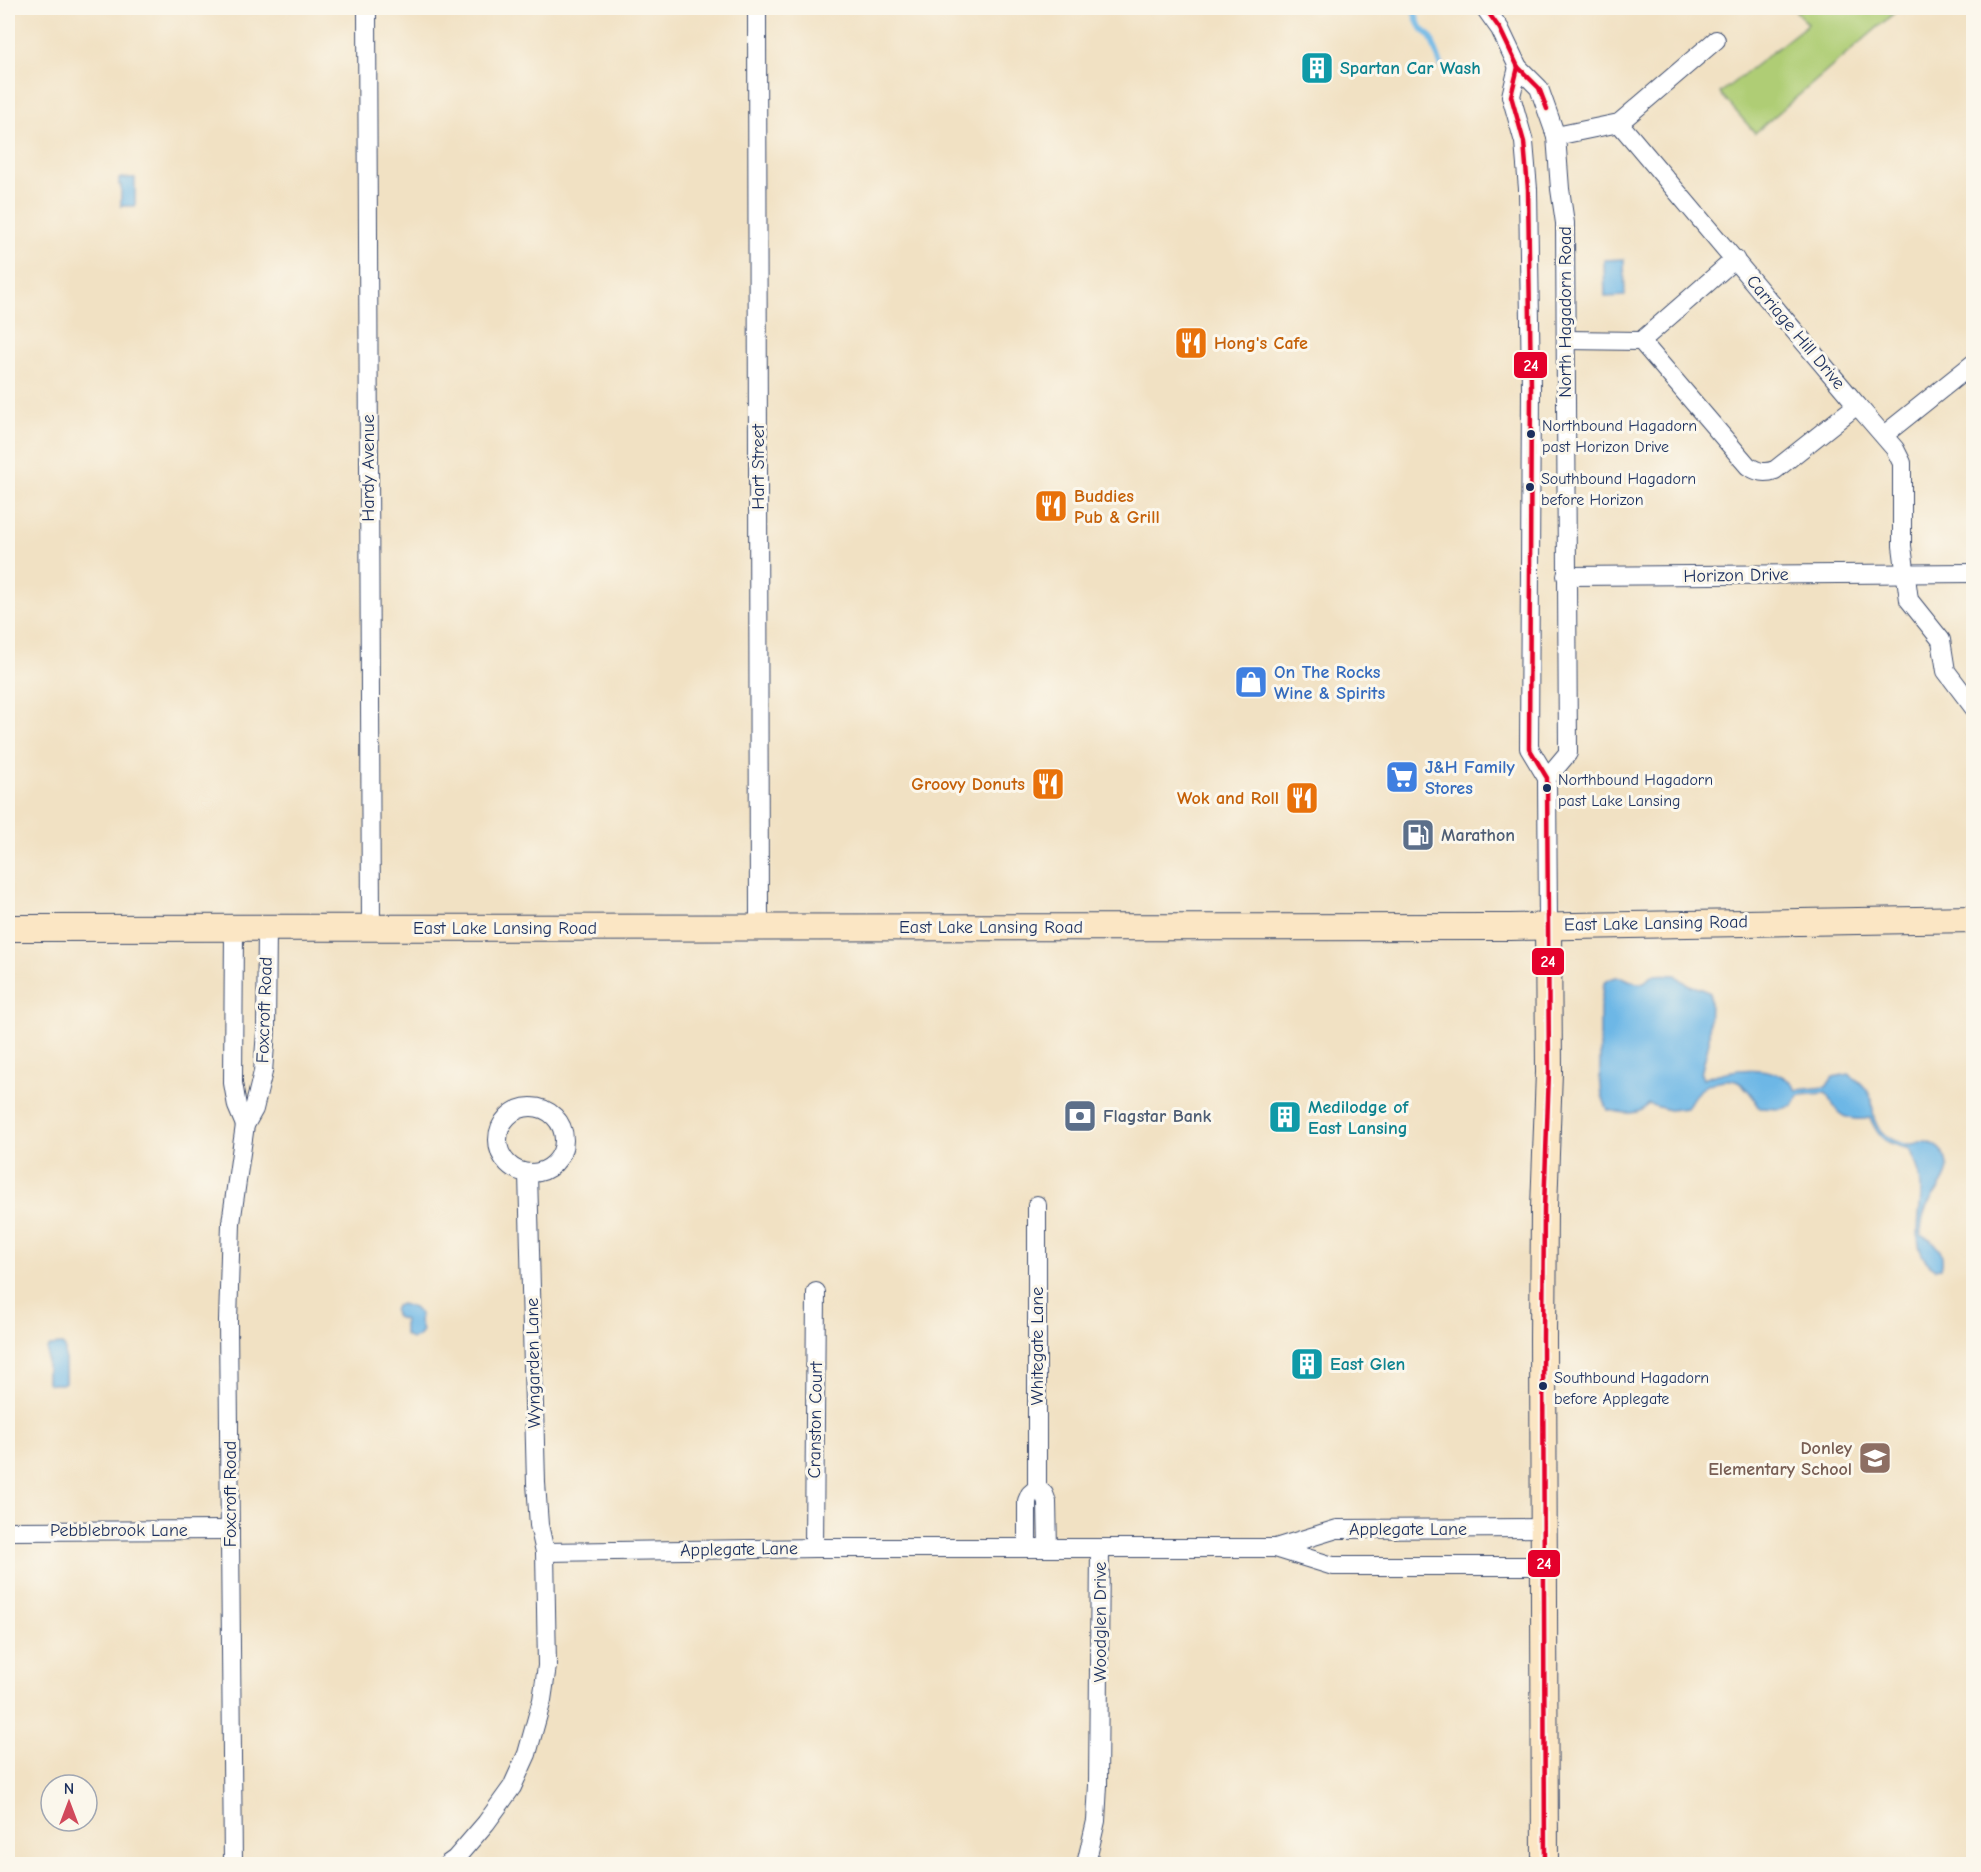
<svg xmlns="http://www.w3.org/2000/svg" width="1981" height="1872" font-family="'Comic Neue',sans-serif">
<rect width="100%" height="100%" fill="#fbf7ec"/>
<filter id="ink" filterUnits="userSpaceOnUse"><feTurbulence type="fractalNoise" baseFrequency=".0167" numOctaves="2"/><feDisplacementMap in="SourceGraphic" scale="12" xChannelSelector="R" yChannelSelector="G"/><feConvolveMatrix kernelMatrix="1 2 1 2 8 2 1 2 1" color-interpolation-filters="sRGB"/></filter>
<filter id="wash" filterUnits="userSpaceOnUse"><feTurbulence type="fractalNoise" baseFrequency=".008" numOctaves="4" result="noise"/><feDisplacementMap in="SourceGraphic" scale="24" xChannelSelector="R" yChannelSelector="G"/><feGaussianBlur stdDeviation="1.35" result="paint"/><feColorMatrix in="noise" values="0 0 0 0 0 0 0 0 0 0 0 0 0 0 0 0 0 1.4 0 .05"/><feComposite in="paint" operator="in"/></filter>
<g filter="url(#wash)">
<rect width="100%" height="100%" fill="#f1e1c3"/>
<polygon fill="#afcd74" stroke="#657e69" stroke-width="1.5" points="1793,8 1899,9 1755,133 1720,93 1808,24"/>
<g fill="#6db7e6" stroke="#4473a2" stroke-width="1.5">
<polygon points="121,178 135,178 135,206 121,206 121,185 119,185 119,179"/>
<polygon points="1624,259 1625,296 1605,297 1604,260"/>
<path d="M1676,975C1690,990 1696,984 1710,993L1709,1042L1701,1074L1703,1079C1730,1068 1778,1061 1797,1090L1826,1087L1833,1077L1848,1074C1858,1080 1866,1086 1871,1097C1875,1110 1870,1119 1882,1132C1890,1139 1900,1145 1911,1144C1916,1144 1915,1143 1920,1142C1929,1140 1939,1147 1944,1154C1956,1171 1937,1190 1928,1204C1923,1212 1921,1226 1921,1235C1935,1239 1946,1253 1941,1268L1936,1269C1909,1254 1920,1220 1921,1195C1922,1178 1917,1163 1910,1149C1886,1143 1880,1141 1870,1118C1846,1123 1836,1113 1826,1093L1799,1095L1793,1106L1780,1109L1760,1108C1754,1099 1748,1087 1738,1082C1726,1076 1707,1083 1698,1092C1693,1096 1690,1103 1687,1108L1669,1110L1648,1104C1640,1117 1621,1113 1608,1110L1602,1096L1600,1076V1007L1604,983C1624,969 1625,983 1640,983C1647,983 1647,978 1652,976C1658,973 1670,975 1676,975Z"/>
<polygon points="401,1304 414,1308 420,1314 419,1322 422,1331 418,1337 411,1339 404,1334 404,1320 396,1317 394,1311 396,1306"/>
<polygon points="62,1345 65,1348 65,1382 62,1384 50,1384 47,1382 47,1349 50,1346"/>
</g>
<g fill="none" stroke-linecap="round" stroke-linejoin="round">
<polyline stroke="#6db7e6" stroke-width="6" points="1413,8 1419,25 1431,38 1441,65"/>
</g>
</g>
<g filter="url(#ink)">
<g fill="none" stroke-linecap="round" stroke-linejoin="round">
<g stroke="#3b4a6d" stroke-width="20">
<g id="street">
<polyline points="367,8 371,928"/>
<polyline points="757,8 759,927"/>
<polyline points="1485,8 1500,29 1518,67 1539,88 1556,136 1560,189 1565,223 1568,753 1547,778"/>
<polyline points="1518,67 1511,96 1524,142 1528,189 1531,388 1529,748 1547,778 1548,925"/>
<polyline points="1619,123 1857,405"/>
<polyline points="1556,136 1619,123 1716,40"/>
<path d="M1566,340L1641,341L1748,466C1758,472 1764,474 1775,470L1857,405L1895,449L1902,463V546L1909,600L1941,640L1946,671L1974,708"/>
<polyline points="1641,341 1735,259"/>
<polyline points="1884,435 1974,363"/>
<polyline points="1566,576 1974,573"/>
<polyline points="234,928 233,1083 237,1106 245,1125"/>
<circle cx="531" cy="1140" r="33"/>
<polyline points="1037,1205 1037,1488"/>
<polyline points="1037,1488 1044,1494 1047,1502 1048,1548"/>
<polyline points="8,1531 230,1530"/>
<polyline points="814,1548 816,1292"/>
<polyline points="1027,1548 1027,1501 1030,1494 1037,1488"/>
<polyline points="1275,1548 1337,1529 1544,1528"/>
<polyline points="545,1552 814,1548 1275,1548 1333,1566 1544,1566"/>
<polyline points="233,1864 228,1321 231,1223 245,1125 254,1109 263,1072 266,1031 267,928"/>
<polyline points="448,1864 455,1859 486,1823 512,1787 527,1754 542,1700 547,1666 545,1552 539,1525 536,1483 528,1173"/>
<polyline points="1086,1864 1096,1821 1098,1785 1100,1548"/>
</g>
</g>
<g stroke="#3b4a6d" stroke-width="28">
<g id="secondary">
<polyline points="8,928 1510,927 1974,919"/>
<polyline points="1545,1864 1543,1339 1544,1208 1549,1072 1548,925"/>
</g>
</g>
<use href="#street" stroke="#fff" stroke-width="18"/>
<use href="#secondary" stroke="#fbe6c4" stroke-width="26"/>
<g stroke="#fbf7ec" stroke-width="9">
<g id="bus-1">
<polyline points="1485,8 1500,29 1518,67 1539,88 1547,109"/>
<polyline points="1518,67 1511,96 1524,142 1528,189 1531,388 1529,748 1547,778 1549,1072 1544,1208 1543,1339 1545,1864"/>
</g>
</g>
<use href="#bus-1" stroke="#e4002b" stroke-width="4.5"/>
</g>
</g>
<defs>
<g id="building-square" transform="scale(1.725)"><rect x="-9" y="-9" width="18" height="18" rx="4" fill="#0f9aa8" stroke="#fbf7ec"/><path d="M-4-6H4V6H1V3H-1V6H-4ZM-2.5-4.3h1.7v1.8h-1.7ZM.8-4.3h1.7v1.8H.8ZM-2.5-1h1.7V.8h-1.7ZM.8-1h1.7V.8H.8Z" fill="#fff"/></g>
<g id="restaurant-square" transform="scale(1.725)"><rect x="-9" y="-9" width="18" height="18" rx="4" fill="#e8710a" stroke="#fbf7ec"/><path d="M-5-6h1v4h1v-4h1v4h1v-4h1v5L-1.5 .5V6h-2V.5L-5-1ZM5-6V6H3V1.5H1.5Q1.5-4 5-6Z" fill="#fff"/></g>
<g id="shop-square" transform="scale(1.725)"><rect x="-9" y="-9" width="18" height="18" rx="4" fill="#3f7fe0" stroke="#fbf7ec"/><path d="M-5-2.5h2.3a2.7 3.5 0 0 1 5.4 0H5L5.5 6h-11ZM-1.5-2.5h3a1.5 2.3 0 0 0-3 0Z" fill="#fff"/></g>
<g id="supermarket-square" transform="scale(1.725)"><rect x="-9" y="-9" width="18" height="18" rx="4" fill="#3f7fe0" stroke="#fbf7ec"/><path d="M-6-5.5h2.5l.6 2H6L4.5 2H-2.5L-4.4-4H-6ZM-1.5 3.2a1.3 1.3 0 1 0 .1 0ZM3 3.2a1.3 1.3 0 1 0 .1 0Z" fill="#fff"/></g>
<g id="fuel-square" transform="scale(1.725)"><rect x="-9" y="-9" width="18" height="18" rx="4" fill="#5c6f8a" stroke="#fbf7ec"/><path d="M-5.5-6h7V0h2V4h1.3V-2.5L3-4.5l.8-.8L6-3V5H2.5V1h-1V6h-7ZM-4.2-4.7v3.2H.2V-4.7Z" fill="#fff"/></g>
<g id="bank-square" transform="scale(1.725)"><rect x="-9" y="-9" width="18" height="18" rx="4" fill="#5c6f8a" stroke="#fbf7ec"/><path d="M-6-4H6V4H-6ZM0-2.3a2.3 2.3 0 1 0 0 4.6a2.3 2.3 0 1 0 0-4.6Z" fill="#fff"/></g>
<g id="school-square" transform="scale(1.725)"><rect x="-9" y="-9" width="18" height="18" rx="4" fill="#8d6e63" stroke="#fbf7ec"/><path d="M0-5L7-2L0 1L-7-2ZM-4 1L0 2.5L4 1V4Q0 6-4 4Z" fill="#fff"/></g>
</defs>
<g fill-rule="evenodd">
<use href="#building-square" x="1317" y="68"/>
<use href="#restaurant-square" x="1191" y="343"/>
<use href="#restaurant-square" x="1051" y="506"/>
<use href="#shop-square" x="1251" y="682"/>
<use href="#supermarket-square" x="1402" y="777"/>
<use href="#restaurant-square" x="1048" y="784"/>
<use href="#restaurant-square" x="1302" y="798"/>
<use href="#fuel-square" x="1418" y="835"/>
<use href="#bank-square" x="1080" y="1116"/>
<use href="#building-square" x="1285" y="1117"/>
<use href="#building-square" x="1307" y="1364"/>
<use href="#school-square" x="1875" y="1458"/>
</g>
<g fill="#1b2f5e" stroke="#fbf7ec" stroke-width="2">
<circle cx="1531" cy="434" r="5"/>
<circle cx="1530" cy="487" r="5"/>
<circle cx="1547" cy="788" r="5"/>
<circle cx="1543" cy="1386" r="5"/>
</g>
<g text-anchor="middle" stroke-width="6" stroke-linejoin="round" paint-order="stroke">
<g font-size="16" fill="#1b2f5e" stroke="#fbf7ec" text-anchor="start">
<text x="1542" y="431">Northbound Hagadorn<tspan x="1542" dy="21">past Horizon Drive</tspan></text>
<text x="1541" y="484">Southbound Hagadorn<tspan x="1541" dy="21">before Horizon</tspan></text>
<text x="1558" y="785">Northbound Hagadorn<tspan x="1558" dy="21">past Lake Lansing</tspan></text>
<text x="1554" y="1383">Southbound Hagadorn<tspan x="1554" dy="21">before Applegate</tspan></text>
</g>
<g font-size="18" font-weight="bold" fill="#0d838f" stroke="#fbf7ec" text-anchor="start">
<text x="1340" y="74">Spartan Car Wash</text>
<text x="1308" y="1113">Medilodge of<tspan x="1308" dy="21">East Lansing</tspan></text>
<text x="1330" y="1370">East Glen</text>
</g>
<g font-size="18" fill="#1b2f5e" stroke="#fbf7ec">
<text transform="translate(1565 312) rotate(-90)" y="6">North Hagadorn Road</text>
<text transform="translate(1796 332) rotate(50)" y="6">Carriage Hill Drive</text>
<text transform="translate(758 467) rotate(-90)" y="6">Hart Street</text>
<text transform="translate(368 468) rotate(-90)" y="6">Hardy Avenue</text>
<text transform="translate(1736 575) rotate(-1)" y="6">Horizon Drive</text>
<text transform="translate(1656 923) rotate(-1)" y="6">East Lake Lansing Road</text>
<text x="991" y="933">East Lake Lansing Road</text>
<text x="505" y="934">East Lake Lansing Road</text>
<text transform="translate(264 1010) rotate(-88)" y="6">Foxcroft Road</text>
<text transform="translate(1037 1346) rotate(-90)" y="6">Whitegate Lane</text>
<text transform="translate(533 1363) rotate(-91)" y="6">Wyngarden Lane</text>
<text transform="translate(815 1420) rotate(-89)" y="6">Cranston Court</text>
<text transform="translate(230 1494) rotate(-90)" y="6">Foxcroft Road</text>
<text x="1408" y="1535">Applegate Lane</text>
<text x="119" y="1536">Pebblebrook Lane</text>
<text transform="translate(739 1549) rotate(-1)" y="6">Applegate Lane</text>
<text transform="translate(1100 1622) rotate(-90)" y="6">Woodglen Drive</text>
</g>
<g font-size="18" font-weight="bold" fill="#c56008" stroke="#fbf7ec" text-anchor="start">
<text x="1214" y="349">Hong's Cafe</text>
<text x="1074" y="502">Buddies<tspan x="1074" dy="21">Pub &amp; Grill</tspan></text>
<text x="1025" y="790" text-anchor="end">Groovy Donuts</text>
<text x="1279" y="804" text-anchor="end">Wok and Roll</text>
</g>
<g font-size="18" font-weight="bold" fill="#366cbe" stroke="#fbf7ec" text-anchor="start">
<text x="1274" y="678">On The Rocks<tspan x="1274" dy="21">Wine &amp; Spirits</tspan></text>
<text x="1425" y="773">J&amp;H Family<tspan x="1425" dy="21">Stores</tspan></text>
</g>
<g font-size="18" font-weight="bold" fill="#4e5e75" stroke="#fbf7ec" text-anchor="start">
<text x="1441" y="841">Marathon</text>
<text x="1103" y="1122">Flagstar Bank</text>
</g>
<g font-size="18" font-weight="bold" fill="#785e54" stroke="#fbf7ec" text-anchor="end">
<text x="1852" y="1454">Donley<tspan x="1852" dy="21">Elementary School</tspan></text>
</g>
</g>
<g stroke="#fbf7ec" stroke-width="2">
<rect x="1513" y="351" width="35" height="28" rx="6" fill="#e4002b"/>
<rect x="1531" y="947" width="34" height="29" rx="6" fill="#e4002b"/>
<rect x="1527" y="1549" width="34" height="29" rx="6" fill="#e4002b"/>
</g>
<g font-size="16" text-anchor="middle" font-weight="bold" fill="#fff">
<text x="1531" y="371">24</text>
<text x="1548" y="967">24</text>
<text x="1544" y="1569">24</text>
</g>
<rect width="1981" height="1872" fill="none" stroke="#fbf7ec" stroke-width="30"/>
<g transform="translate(69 1803)"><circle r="28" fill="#fbf7ec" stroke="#a1a7b3" stroke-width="1.5"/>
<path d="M0-4.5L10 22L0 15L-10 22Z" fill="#d1495b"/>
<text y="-9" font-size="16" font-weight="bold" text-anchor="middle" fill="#1b2f5e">N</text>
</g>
</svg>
